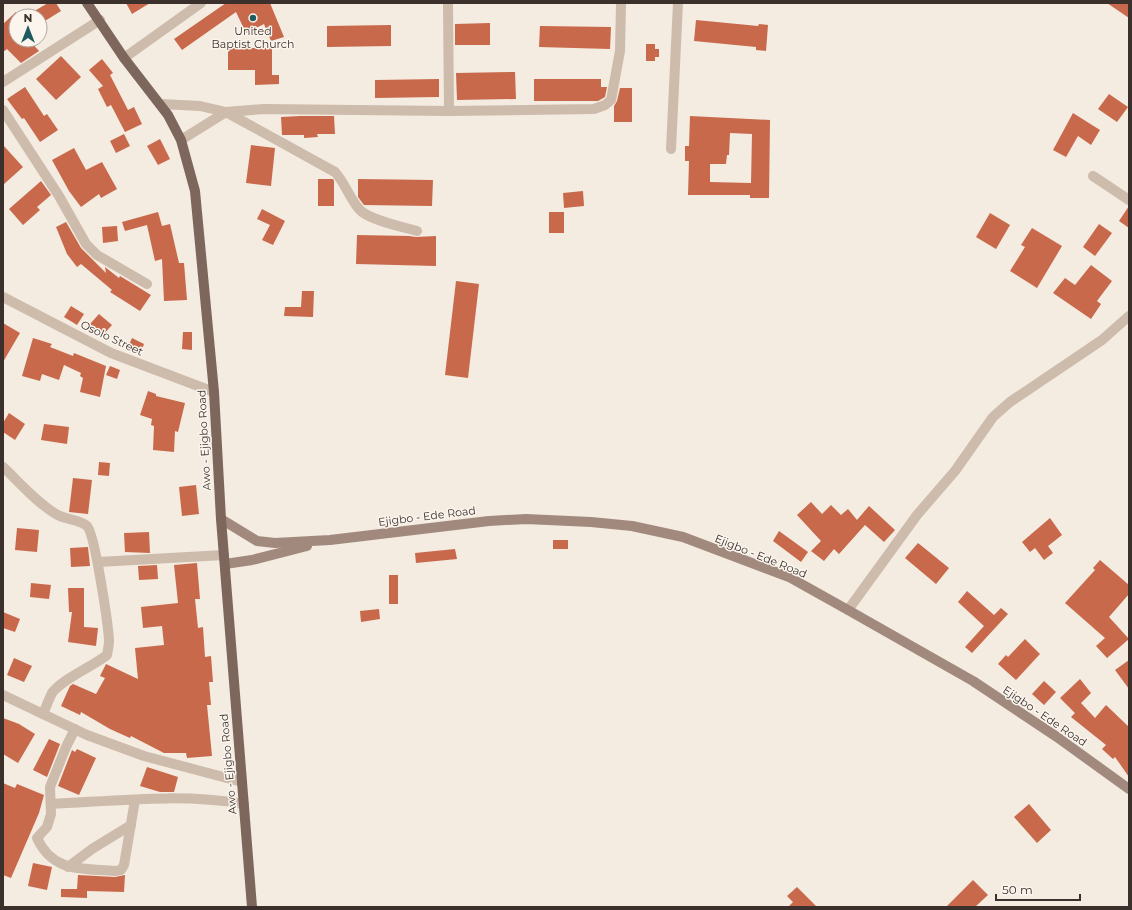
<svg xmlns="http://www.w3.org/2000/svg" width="1132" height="910" font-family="Montserrat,sans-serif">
<rect width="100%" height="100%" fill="#f4ebe1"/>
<g fill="#c8694b" fill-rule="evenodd">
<polygon points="48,3 56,3 61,11 40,24 40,16 26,16"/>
<polygon points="126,3 150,3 132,14"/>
<polygon points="226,3 270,3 284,37 271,41 264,24 246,33 236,12 182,50 174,39"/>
<polygon points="1107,3 1129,3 1129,18"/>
<polygon points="16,12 16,40 29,40 39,51 21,63 7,49 3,52 3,24"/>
<polygon points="696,20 758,26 759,24 768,25 766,51 756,50 756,47 694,41"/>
<polygon points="490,23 490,45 455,45 455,24"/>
<polygon points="391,25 391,46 327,47 327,26"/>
<polygon points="540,26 611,27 610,49 539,47"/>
<polygon points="646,44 655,44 655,49 659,49 659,57 655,57 655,61 646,61"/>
<polygon points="228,48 272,48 272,75 279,75 279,84 255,85 255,70 228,70"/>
<polygon points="61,56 81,77 56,100 36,79"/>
<polygon points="102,59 113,73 110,75 128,110 134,107 142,124 125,132 111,105 107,107 98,89 103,86 89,70"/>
<polygon points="515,72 516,99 457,100 456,73"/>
<polygon points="439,79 439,97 375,98 375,80"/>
<polygon points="534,79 601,79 601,87 607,87 605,97 598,101 534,101"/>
<polygon points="25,87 44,116 47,114 58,130 40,142 24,118 22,119 7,99"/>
<polygon points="620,88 632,88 632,122 614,122 614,106 617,101"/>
<polygon points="1109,94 1128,107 1117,122 1098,109"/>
<polygon points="1073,113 1100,130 1091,145 1078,136 1066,157 1053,150"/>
<polygon points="300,116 334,116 335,134 317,134 318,137 304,138 304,135 282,135 281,117"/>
<path d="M690,116L770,120L769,198H750V195H688L689,161H685V146H689ZM730,133L752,134L751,183L710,182V164H726L727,155H729Z"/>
<polygon points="124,134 130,146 116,153 110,141"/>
<polygon points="160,139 170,159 158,165 147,146"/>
<polygon points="3,145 23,167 3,185"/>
<polygon points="251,145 275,148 271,186 246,183"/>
<polygon points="74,148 86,170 102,162 117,189 101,198 99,194 81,207 69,191 52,160"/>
<polygon points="318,179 333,179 334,181 334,206 318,206"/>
<polygon points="358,179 433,180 432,206 364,205 358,197"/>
<polygon points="41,181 51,195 37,207 40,210 23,225 9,209"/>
<polygon points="583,191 584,206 564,208 563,193"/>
<polygon points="1129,206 1129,228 1119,221"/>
<polygon points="262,209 285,221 273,245 262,240 270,225 257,219"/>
<polygon points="158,212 162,226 170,224 179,263 184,263 187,300 164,301 162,259 155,261 147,225 125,231 122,222"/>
<rect x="549" y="212" width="15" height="21"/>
<polygon points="990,213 1010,225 996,249 976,237"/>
<polygon points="66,222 81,248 106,273 105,267 119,278 120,276 151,295 140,311 110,292 112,290 81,264 77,267 67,254 56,227"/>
<polygon points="1099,224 1112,233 1095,256 1083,247"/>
<polygon points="117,226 118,241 103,243 102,227"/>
<polygon points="1032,228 1062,246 1037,288 1010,271 1025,247 1021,245"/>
<polygon points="357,235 409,236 416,237 436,236 436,266 356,264"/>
<polygon points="1091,265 1112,281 1097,301 1101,304 1091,319 1053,293 1065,278 1075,285"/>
<polygon points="456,281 479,284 468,378 445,375"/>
<polygon points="302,291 314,291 313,317 284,316 285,307 301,307"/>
<polygon points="71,306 84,314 77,325 64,317"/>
<polygon points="99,314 112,325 103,335 90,324"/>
<polygon points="3,323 20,333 3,362"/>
<polygon points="183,332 192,332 192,350 182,349"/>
<polygon points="33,338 52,344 50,347 73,356 74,353 106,366 100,397 80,392 83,378 80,376 81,373 64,365 59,380 42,374 40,381 22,376"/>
<polygon points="132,338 144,344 141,352 128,347"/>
<polygon points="110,366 120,370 117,379 106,375"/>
<polygon points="148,391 156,394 156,396 185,403 178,432 175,431 174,452 153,450 154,426 151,425 152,419 140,415"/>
<polygon points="9,413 25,424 15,440 3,432 3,423"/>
<polygon points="44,424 69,427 67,444 41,440"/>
<polygon points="99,462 110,463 109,476 98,475"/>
<polygon points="73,478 92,480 88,514 69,512"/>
<polygon points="196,485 199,514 182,516 179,487"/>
<polygon points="811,502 822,514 831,505 841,515 848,509 857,520 869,506 895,530 884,542 865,525 839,554 834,549 824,561 811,551 821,541 797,515"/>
<polygon points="1050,518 1062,535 1048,546 1053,553 1044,560 1035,548 1030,552 1022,542"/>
<polygon points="17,528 39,530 37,552 15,550"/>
<polygon points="779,531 808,552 801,562 773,541"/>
<polygon points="149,532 150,553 125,552 124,533"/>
<rect x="553" y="540" width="15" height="9"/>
<polygon points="918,543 949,568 936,584 905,558"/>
<polygon points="88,547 90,566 71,567 70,548"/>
<polygon points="455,549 457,559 416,563 415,553"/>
<polygon points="1100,560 1129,585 1129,594 1109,617 1129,639 1107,658 1096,646 1105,638 1065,603 1095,570 1093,568"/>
<polygon points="197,563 200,599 195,599 198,628 203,627 205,657 211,656 213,682 209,682 211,705 207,705 212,756 187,758 186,753 164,753 131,736 130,738 110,729 81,712 80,715 61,706 70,686 73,684 96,694 105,678 100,676 106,664 138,679 135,648 164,645 162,626 143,628 141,607 178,603 174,565"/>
<polygon points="157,565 158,579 139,580 138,566"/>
<rect x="389" y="575" width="9" height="29"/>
<polygon points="31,583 51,585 49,599 30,597"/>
<polygon points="68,588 84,588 84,627 98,628 96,646 68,642 72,612 69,612"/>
<polygon points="967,591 994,615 1001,608 1008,614 972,653 965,647 984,626 958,602"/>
<polygon points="379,609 380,619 361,622 360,611"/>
<polygon points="3,612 20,619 15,632 3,628"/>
<polygon points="1025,639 1040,654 1016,680 998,664 1006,655 1008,657"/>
<polygon points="14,658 32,666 24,682 7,675"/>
<polygon points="1129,660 1129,689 1115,670"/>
<polygon points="1080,679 1091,693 1081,703 1095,718 1106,705 1129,727 1129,777 1115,757 1113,759 1102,749 1106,745 1071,717 1075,713 1060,698"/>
<polygon points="1044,681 1056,692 1044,705 1032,694"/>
<polygon points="3,718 19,724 35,734 18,763 3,754"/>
<polygon points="49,739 60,744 47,777 33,770"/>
<polygon points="77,749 96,758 79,795 58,786 72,750 75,752"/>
<polygon points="147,767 178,777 174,792 160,792 140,786"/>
<polygon points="3,783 15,788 17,784 44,795 39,813 11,878 3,875"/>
<polygon points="1029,804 1051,830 1037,843 1014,817"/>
<polygon points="33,863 52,867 47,890 28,886"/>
<polygon points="78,875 115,877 125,875 124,892 87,891 87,898 61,897 61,889 77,889"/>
<polygon points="973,880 988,895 975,907 946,907"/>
<polygon points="797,887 817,907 788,907 793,902 787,896"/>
</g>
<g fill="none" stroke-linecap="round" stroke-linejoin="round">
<g stroke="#cdbbac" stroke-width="10">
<polyline points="448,3 449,111"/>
<polyline points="124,58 201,3"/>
<polyline points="3,82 100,20"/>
<path d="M161,104L200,106L226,112L335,172C345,183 349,197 359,209C368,220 403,227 417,231"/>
<polyline points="3,110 59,196 86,244 97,255 147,284"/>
<polyline points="181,140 226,112 264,109 449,111 594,109 605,105 611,100 620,51 621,3"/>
<polyline points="671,149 678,3"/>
<polyline points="1093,176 1129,200"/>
<polyline points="3,297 111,353 214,392"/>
<path d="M3,467C20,483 36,502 56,514C65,520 80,519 87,526C95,534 108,624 109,640C109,645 108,650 107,655C92,667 62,679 52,693C49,699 46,707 43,714"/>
<polyline points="98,562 224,555"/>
<polyline points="848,610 917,515 955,471 993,417 1010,402 1102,340 1129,316"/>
<polyline points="3,695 87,735 144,756 242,782"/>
<path d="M75,729L66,747L50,787L51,814L47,827L37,838C53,873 82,868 115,871L121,870L124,865L135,800"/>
<path d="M51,804C114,801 181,793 244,804"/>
<polyline points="68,867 92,849 131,825"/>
</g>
<g stroke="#a18a7d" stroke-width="10">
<polyline points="221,519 257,541 275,543 330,540 489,521 526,519 591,522 632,526 683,537 789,577 848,610 973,681 1057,737 1129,789"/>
<polyline points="225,564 252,560 307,546"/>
</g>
<polyline stroke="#7d675c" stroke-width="10" points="87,3 124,58 168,115 181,140 195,191 214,392 221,519 252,907"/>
</g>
<circle fill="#1f5a5e" stroke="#fbf5ee" stroke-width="1.5" cx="253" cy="18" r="4"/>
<g text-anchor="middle" stroke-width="3" stroke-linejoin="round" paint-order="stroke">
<g font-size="11" fill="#3b302b" stroke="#fbf5ee">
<text x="253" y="35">United<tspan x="253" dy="13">Baptist Church</tspan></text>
</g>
<g font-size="11" fill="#3b302b" stroke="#fbf5ee">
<text transform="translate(112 338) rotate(25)" y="4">Osolo Street</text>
<text transform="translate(204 440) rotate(-93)" y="4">Awo - Ejigbo Road</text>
<text transform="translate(427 516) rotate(-7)" y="4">Ejigbo - Ede Road</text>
<text transform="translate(761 556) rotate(22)" y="4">Ejigbo - Ede Road</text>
<text transform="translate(1045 716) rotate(34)" y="4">Ejigbo - Ede Road</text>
<text transform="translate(228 764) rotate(-95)" y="4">Awo - Ejigbo Road</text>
</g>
</g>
<rect width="1132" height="910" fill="none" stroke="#3b302b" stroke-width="8"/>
<g transform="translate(28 28)"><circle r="19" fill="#fbf5ee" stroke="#aea6a0"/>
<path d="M0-3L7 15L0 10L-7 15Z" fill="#1f5a5e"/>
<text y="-6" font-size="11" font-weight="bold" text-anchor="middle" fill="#3b302b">N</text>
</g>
<path d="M996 894v6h84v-6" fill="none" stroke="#3b302b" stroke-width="2"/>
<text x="1002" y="894" font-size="12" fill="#3b302b" stroke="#fbf5ee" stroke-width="3" paint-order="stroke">50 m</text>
</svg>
